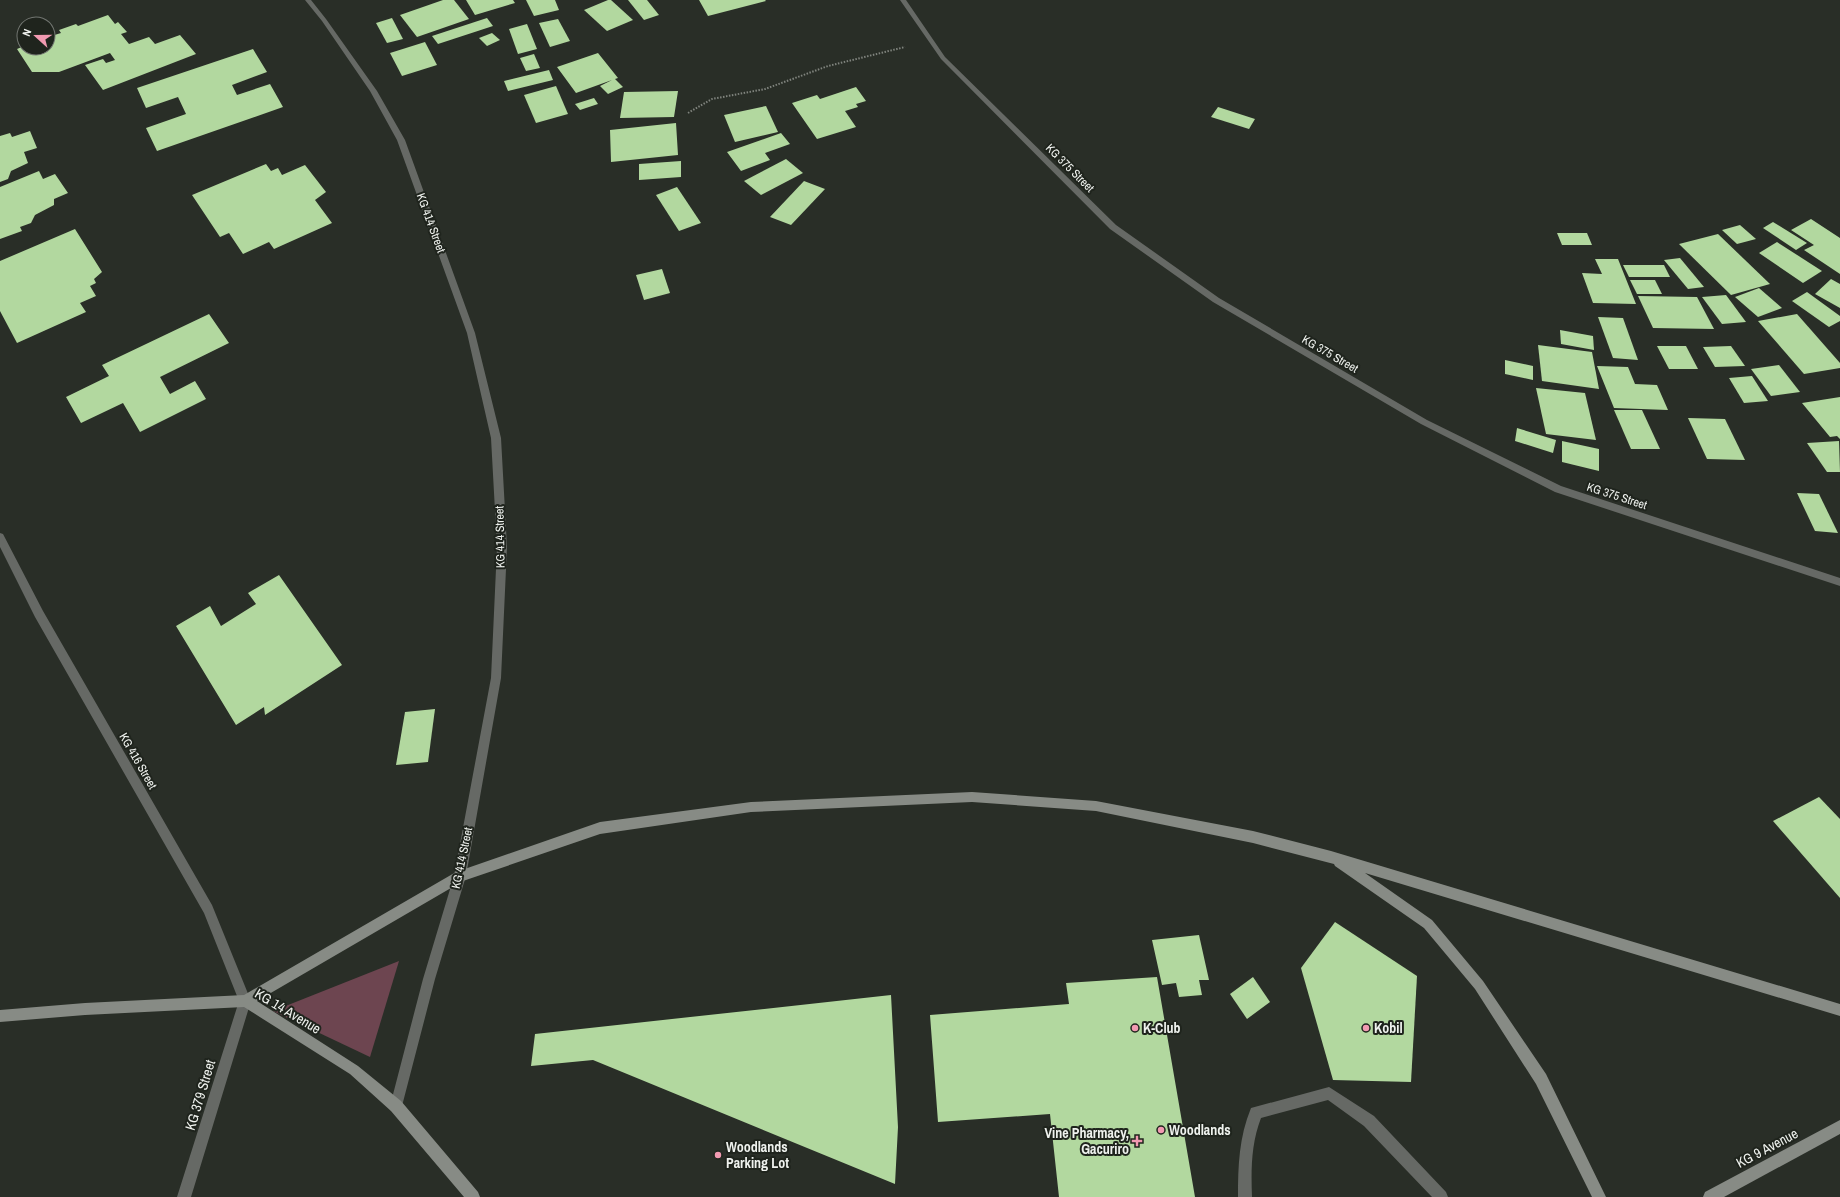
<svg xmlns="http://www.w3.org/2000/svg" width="1840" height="1197" font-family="'Archivo Narrow',sans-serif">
<rect width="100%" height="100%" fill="#292e27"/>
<polygon fill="#6d4550" points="399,961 370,1057 273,1011"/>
<g fill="#b2d89f">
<polygon points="443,0 454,0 469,19 417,37 400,15"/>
<polygon points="466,0 513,0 515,3 475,15"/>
<polygon points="526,0 555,0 559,10 534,16"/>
<polygon points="608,0 611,0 633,20 607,31 584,10"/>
<polygon points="628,0 647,0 659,15 644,20"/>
<polygon points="699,0 765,0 766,1 708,16"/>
<polygon points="108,15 115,24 118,22 127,32 121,34 129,44 149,37 155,44 180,35 196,54 103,90 85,65 103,59 106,63 115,60 110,53 59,72 32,72 17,49 24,46 24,48 48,48 48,37 61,33 59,30 76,24 78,26"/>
<polygon points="392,18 403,39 387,43 376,23"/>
<polygon points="487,18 493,26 438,44 432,36"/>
<polygon points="558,19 570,41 550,47 539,23"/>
<polygon points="527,24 537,49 518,54 509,29"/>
<polygon points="492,33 500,40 487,46 479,38"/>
<polygon points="425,42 437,65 402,76 390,53"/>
<polygon points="253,49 267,72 232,85 237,95 270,84 283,107 157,151 146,128 186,114 178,97 146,108 137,88"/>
<polygon points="598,53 618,78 615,79 623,87 608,94 600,86 612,80 576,93 557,67"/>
<polygon points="534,54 540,68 526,71 520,58"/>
<polygon points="549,70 553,80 508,91 504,81"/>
<polygon points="556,86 568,114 536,123 524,95"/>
<polygon points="856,87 866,101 856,104 858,107 845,111 856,127 817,139 792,103 817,95 820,99"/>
<polygon points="678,91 674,117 620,118 624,92"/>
<polygon points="594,98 598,104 580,110 575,104"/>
<polygon points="766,106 778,132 735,142 724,115"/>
<polygon points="1218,107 1255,119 1249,129 1211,117"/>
<polygon points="676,123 678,155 611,162 610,130"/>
<polygon points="30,131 37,148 24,152 28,163 11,171 8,179 0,182 0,136 10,133 12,137"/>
<polygon points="781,133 790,144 765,153 770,160 741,171 727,152"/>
<polygon points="786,159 803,173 761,195 744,181"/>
<polygon points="681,161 681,177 639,180 639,164"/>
<polygon points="266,164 271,171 278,168 282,175 305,165 326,192 315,200 332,223 274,249 269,242 243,254 229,233 220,237 192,195"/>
<polygon points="39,171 43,179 55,174 68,193 54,199 54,205 35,215 31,223 20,227 22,231 0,239 0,187"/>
<polygon points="804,181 825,189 791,225 770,217"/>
<polygon points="677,187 701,223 679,231 656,195"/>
<polygon points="1811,219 1840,238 1840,274 1804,250 1814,245 1791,230"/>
<polygon points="1773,222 1807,243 1796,250 1763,228"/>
<polygon points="1740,225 1756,239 1737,244 1722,230"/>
<polygon points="75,229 102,272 94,279 96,283 90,286 96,296 80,303 86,312 17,343 0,311 0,261"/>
<polygon points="1557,233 1587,233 1592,245 1562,245"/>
<polygon points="1718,234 1770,284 1731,295 1679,244"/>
<polygon points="1777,242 1822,271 1803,283 1759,253"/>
<polygon points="1680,258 1704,287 1688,289 1664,260"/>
<polygon points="1595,259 1618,259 1636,304 1593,303 1582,273 1602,274"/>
<polygon points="1623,265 1664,265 1670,277 1629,277"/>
<polygon points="662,269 670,293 644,300 636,275"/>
<polygon points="1831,279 1840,284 1840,308 1815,294"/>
<polygon points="1630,280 1655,280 1662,294 1637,294"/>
<polygon points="1759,288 1782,308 1758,317 1735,297"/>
<polygon points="1807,292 1840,316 1840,321 1829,327 1792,301"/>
<polygon points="1726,295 1746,322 1722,324 1702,297"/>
<polygon points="1638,296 1697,297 1714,329 1653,328"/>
<polygon points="209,314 229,343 160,377 170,394 195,381 206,399 140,432 123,403 81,423 66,397 109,376 102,365"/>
<polygon points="1797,314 1840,363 1840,368 1804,374 1758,321"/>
<polygon points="1598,317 1623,318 1638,360 1613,358"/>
<polygon points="1560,330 1593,336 1594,350 1561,344"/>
<polygon points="1538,345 1592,352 1599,389 1542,381"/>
<polygon points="1657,346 1686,346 1698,369 1669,369"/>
<polygon points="1731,346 1745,366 1715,367 1703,347"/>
<polygon points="1505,360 1533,366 1533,380 1505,374"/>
<polygon points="1779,365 1800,392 1771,396 1751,369"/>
<polygon points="1597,366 1628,367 1635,384 1657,385 1668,410 1614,408"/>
<polygon points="1752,376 1768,401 1744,403 1729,378"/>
<polygon points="1536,388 1585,393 1596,440 1546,434"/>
<polygon points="1840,397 1840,439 1837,436 1830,437 1802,403"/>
<polygon points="1614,410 1642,410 1660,449 1631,449"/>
<polygon points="1688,418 1725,419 1745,460 1707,459"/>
<polygon points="1517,428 1556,440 1553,453 1515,441"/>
<polygon points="1562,441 1599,449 1599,471 1562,462"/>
<polygon points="1839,441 1840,472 1827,472 1807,443"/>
<polygon points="1797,493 1819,494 1838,533 1815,531"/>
<polygon points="279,575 342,665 265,715 264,707 236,725 176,626 210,606 221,626 256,604 248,593"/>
<polygon points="435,709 428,762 396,765 405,712"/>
<polygon points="1819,797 1840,819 1840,898 1773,821"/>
<polygon points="1335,922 1417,976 1411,1082 1333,1080 1301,968"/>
<polygon points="1199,935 1209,980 1199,980 1202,995 1179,997 1176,983 1162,985 1152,940"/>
<polygon points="1157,977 1195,1197 1059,1197 1050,1114 938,1122 930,1015 1069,1004 1066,983"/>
<polygon points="1253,977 1270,1002 1247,1019 1230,994"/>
<polygon points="891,995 898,1127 895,1184 593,1060 531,1066 535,1034"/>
</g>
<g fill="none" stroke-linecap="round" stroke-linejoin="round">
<polyline stroke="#7f837d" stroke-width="2" stroke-dasharray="1.5 1.5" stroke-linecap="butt" points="688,113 712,99 765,89 828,66 905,47"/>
<path fill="#666965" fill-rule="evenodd" d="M1329,1087L1374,1116L1446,1192L1448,1197H1432L1364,1126L1328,1100L1261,1118C1251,1144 1251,1170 1252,1197H1238C1238,1166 1239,1137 1251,1108Z"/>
<g fill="#666965" fill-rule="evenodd">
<polygon points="305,0 311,0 326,19 377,91 405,140 475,333 501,438 507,547 501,678 466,876 435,979 402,1106 401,1111 396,1112 391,1111 390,1106 423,979 454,876 491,678 497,547 491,438 467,333 397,140 370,91 322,21"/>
<polygon points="900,0 906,0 945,57 1116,225 1219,298 1427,420 1561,486 1840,578 1840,586 1555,492 1421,424 1213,302 1110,229 941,59"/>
<polygon points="0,533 3,534 43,611 212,905 251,1001 191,1197 177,1197 239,1001 204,913 35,617 0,547"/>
</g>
<g fill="#878b85" fill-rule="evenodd">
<polygon points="972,792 1096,801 1253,831 1331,851 1840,1004 1840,1016 1365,873 1432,920 1483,981 1546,1074 1606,1197 1592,1197 1536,1084 1475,989 1424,928 1335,866 1334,864 1253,843 1096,811 972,802 751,812 600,834 463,881 257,1001 358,1066 401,1101 478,1192 480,1197 464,1197 391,1111 350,1074 244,1007 85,1015 0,1022 0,1010 85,1003 244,995 456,872 600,822 751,802"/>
<polygon points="1840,1120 1840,1134 1724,1197 1703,1197 1705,1192"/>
</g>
</g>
<g fill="#f19ab1" stroke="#1f241d" stroke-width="1.5">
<circle cx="1135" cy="1028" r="4"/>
<circle cx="1366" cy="1028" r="4"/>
<circle cx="1161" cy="1130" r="4"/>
<path d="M1135 1135h4v4h4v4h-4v4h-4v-4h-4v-4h4z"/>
<circle cx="718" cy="1155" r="4"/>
</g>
<g text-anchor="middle" stroke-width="4" stroke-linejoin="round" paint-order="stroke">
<g font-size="12" fill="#eff2ee" stroke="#1f241d">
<text transform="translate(1070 168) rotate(45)" y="4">KG 375 Street</text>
<text transform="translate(431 223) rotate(70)" y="4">KG 414 Street</text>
<text transform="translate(1330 354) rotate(30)" y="4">KG 375 Street</text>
<text transform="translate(1617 496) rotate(18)" y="4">KG 375 Street</text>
<text transform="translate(500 537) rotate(-91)" y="4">KG 414 Street</text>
<text transform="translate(138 761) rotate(60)" y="4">KG 416 Street</text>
<text transform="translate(462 858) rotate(-78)" y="4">KG 414 Street</text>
</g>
<g font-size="14" fill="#eff2ee" stroke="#1f241d">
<text transform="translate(288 1011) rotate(31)" y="5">KG 14 Avenue</text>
<text transform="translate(200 1095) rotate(-73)" y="5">KG 379 Street</text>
<text transform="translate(1767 1148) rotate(-28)" y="5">KG 9 Avenue</text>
</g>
<g font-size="14" font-weight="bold" fill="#eff2ee" stroke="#1f241d" text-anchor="start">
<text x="1143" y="1033">K-Club</text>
<text x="1374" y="1033">Kobil</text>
<text x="1169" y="1135">Woodlands</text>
<text x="1129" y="1138" text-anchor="end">Vine Pharmacy,<tspan x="1129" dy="16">Gacuriro</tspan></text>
<text x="726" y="1152">Woodlands<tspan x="726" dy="16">Parking Lot</tspan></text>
</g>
</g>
<g transform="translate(36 36) rotate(291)"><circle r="19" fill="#1f241d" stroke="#727671"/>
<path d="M0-3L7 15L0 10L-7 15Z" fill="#f19ab1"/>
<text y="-6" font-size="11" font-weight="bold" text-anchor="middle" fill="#eff2ee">N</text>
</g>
</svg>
